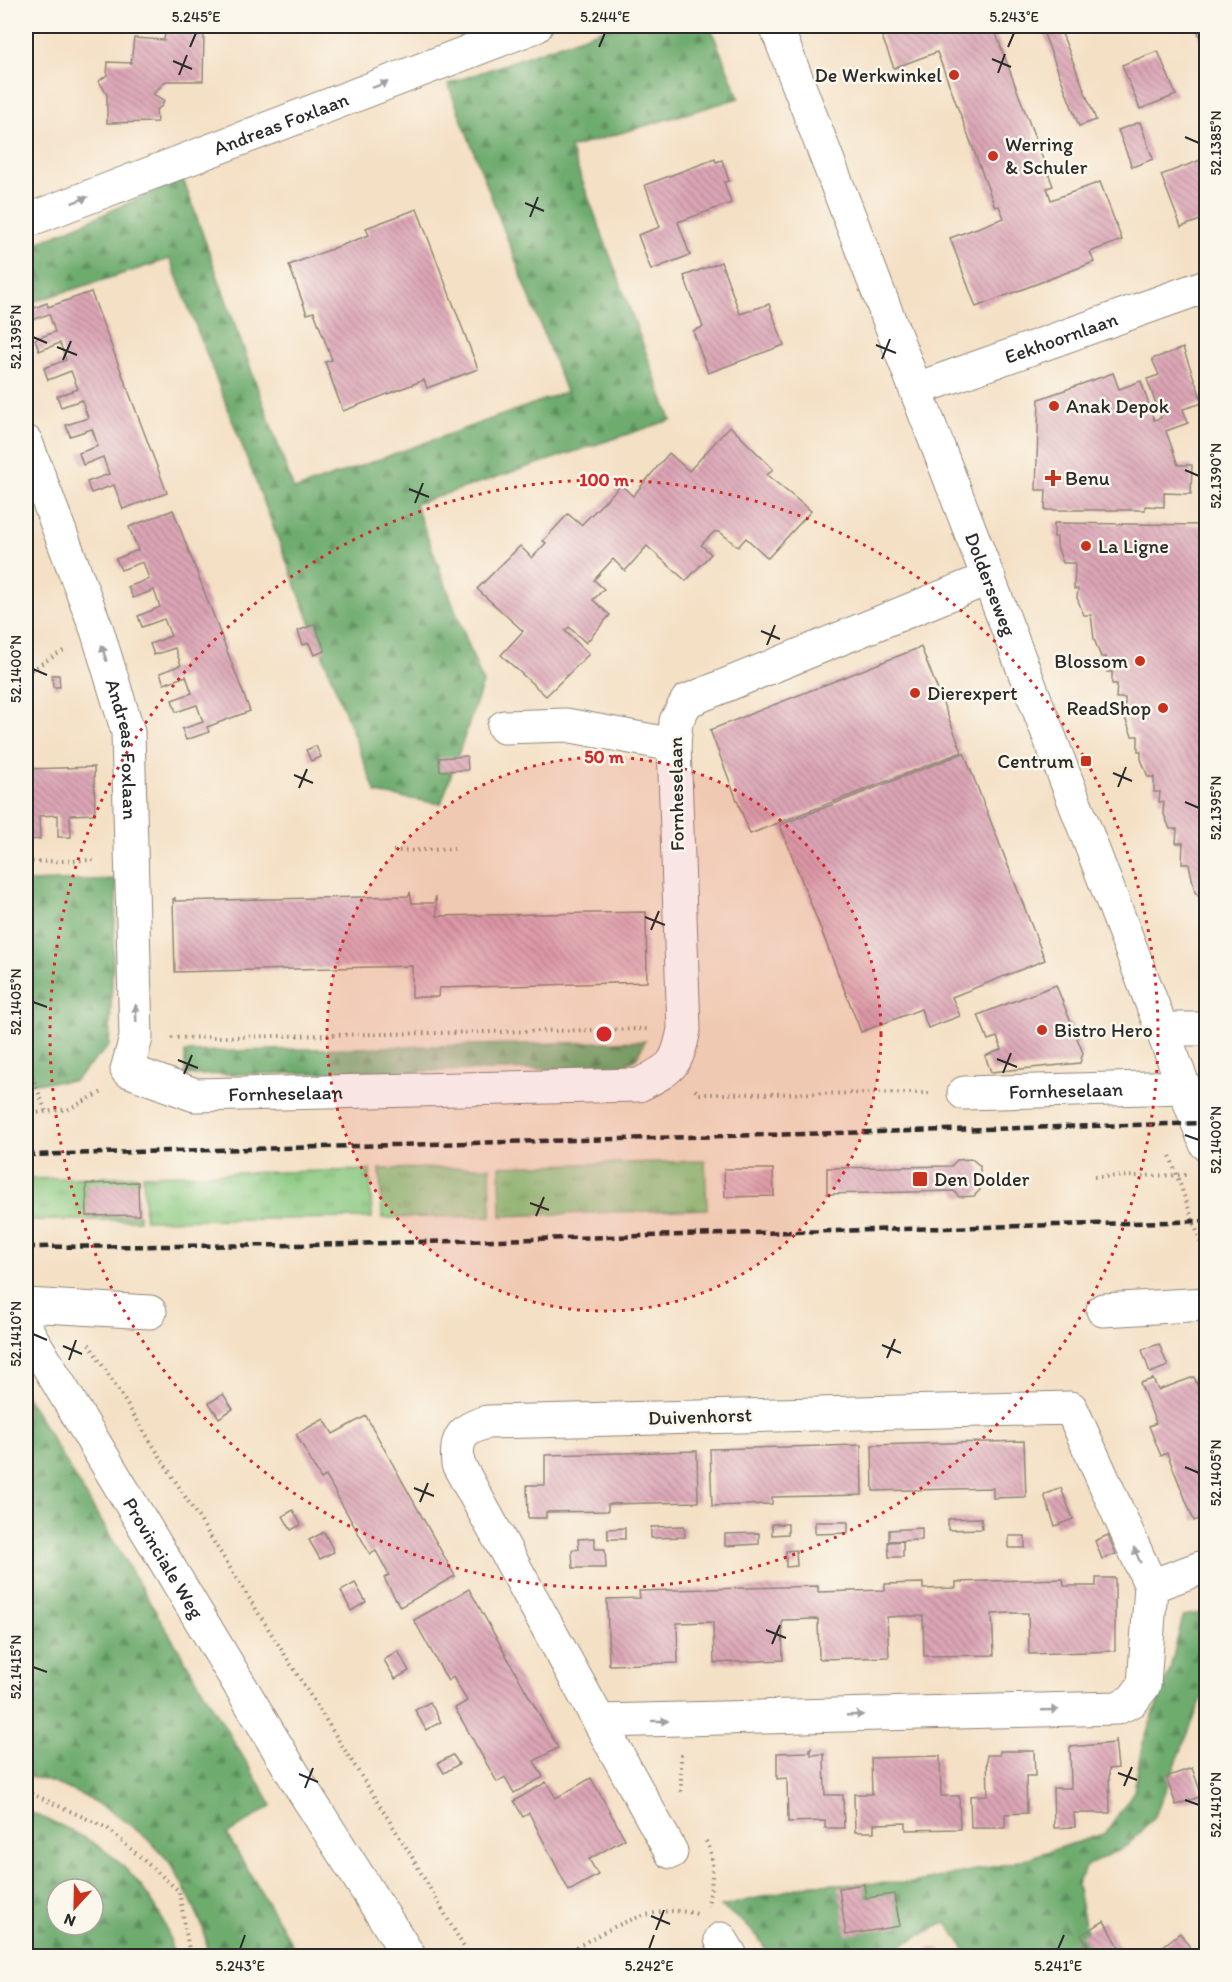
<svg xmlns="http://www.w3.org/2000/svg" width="1232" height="1982" font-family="Itim,sans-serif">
<defs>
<pattern id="grass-tufts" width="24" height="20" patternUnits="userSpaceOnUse" patternTransform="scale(1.5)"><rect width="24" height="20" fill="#88c87f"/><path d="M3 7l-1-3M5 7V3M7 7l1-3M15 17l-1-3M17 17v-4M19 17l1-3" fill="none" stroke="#6fa368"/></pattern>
<pattern id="forest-firs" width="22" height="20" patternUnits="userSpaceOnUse" patternTransform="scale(1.5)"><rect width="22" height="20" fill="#6eac6e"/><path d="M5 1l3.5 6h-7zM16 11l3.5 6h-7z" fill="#5b8c5b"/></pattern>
<pattern id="building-back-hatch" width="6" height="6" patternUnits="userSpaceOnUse" patternTransform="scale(1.5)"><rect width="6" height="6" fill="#dca5b6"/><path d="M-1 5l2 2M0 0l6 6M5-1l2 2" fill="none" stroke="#b38794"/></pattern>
</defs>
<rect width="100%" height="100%" fill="#fbf7ec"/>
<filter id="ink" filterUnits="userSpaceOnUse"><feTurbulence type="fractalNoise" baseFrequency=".0167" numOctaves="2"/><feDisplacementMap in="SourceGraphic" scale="12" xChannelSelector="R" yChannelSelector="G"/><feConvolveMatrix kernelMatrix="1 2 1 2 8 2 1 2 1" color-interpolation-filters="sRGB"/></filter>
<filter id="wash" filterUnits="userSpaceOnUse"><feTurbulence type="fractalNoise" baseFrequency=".008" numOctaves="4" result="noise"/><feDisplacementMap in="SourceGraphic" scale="24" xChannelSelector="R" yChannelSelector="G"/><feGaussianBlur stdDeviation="1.35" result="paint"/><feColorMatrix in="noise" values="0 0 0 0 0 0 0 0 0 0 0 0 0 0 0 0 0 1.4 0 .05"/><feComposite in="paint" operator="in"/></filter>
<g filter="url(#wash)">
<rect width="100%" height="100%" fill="#f4e0c5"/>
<g fill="url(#grass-tufts)" stroke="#5a7a55" stroke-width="1.5">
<polygon points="705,1161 707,1209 501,1216 500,1166"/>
<polygon points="490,1167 491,1216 382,1218 380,1169"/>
<polygon points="370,1170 372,1218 145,1220 143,1175"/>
<polygon points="138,1176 138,1183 86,1185 88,1217 139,1215 139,1220 26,1220 26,1179"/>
</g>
<g fill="url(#forest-firs)" stroke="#4c6c4c" stroke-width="1.5" fill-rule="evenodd">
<polygon points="613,26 710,26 739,98 570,148 671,420 415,504 483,683 441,804 376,793 170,259 26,304 26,248 183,179 294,490 566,392 448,84"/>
<polygon points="117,879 109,1046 74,1081 26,1083 26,882"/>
<polygon points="645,1041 637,1057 619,1068 185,1075 185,1052"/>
<path d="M26,1396L272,1805L227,1835L299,1956H206C209,1938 199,1915 190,1900C184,1888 178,1874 170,1863C138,1823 76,1785 26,1776Z"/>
<polygon points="1206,1612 1206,1688 1155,1816 1128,1845 1087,1866 1077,1884 1085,1925 1097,1956 969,1956 947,1922 880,1956 770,1956 758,1937 741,1920 721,1907 813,1884 911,1883 1012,1863 1106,1833 1134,1791 1142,1746 1170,1669 1183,1616"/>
<path d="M26,1811C86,1834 125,1855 159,1913C166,1926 173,1941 171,1956H26ZM57,1889H93V1925H57Z"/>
</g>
<g id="blocks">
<g fill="url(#building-back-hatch)">
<polygon points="878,26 983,26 985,29 993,26 1053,186 1047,188 1051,200 1100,182 1122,240 1090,252 1094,262 976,307 950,238 1004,218 999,206 995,207 937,52 894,68"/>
<polygon points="1041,26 1059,26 1096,120 1079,126"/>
<polygon points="1201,26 1206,26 1205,46 1196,28"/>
<polygon points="165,33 204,33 203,81 166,81 153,94 164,100 162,106 156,110 157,122 107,123 107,95 99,81 107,75 108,62 131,63 134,38 164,40"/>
<polygon points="1158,51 1176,95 1140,109 1122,65"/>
<polygon points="1140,122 1153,159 1132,167 1118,130"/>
<polygon points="1206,158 1206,218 1181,227 1161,175"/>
<polygon points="715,159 716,162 722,160 729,181 724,182 731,203 678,222 690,255 651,270 638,235 660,227 645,185"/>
<polygon points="417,209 478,369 427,388 424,380 343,411 325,362 332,360 314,312 307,314 289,265 369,235 366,228"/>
<polygon points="721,262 740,314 769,304 784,345 708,373 693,331 703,327 684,276"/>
<polygon points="91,292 167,493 123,509 114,485 91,493 87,482 109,474 103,457 83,465 79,453 98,446 92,429 70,436 66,425 88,418 82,400 61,407 57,396 78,389 71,371 48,380 44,368 66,360 60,343 39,351 35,339 55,332 49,314 26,322 26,311 47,303 48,307"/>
<polygon points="1183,348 1203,403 1183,409 1188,423 1166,431 1178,465 1192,465 1191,494 1164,493 1164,507 1145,506 1145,510 1045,510 1046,490 1036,490 1039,399 1113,373 1119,389 1141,381 1154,420 1161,418 1147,379 1159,375 1152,359"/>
<polygon points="730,426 773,469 767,475 811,511 768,558 746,538 738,547 720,532 714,532 701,545 711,554 686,581 647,546 625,571 613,559 594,580 604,589 593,600 610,615 586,643 569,627 565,631 589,654 546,696 501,655 523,631 477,589 520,546 532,558 546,543 543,541 568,514 581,525 621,485 633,496 669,453 689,471"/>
<polygon points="173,510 250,711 207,727 209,732 186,740 182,729 203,722 197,705 176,712 172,700 192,693 186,676 164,684 160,673 181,665 175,648 154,655 150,644 171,636 164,619 142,627 138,616 160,607 154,590 133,598 128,587 149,579 143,562 121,570 116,559 138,550 129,527"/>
<polygon points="1054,523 1202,525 1206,535 1206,905 1195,892 1189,864 1182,864 1183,843 1176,843 1177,829 1170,829 1163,812 1164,802 1159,802 1160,792 1154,792 1154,777 1148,777 1141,759 1141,751 1138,751 1138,736 1132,736 1125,718 1125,698 1116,698 1117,684 1112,684 1112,672 1107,672 1106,657 1101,657 1094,639 1091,615 1084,615 1077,598 1078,589 1074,589 1075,563 1063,563 1057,546 1057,537 1054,537"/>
<polygon points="315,624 325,651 314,655 309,643 303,645 298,631"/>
<polygon points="921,647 962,752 750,834 710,730"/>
<polygon points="52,675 59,675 60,687 53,687"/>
<polygon points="316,746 321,757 311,761 306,750"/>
<polygon points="964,753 1045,960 952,997 960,1016 928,1028 921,1009 861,1032 780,825"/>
<polygon points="467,756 468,770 440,771 439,758"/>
<polygon points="94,767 95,814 70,815 71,837 58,837 58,815 39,816 40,839 28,840 26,769"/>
<polygon points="410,892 412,903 434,903 436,896 437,916 646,912 647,982 439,988 438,997 412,997 412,966 175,972 173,899 175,898 175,901 409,896"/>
<polygon points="1056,985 1083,1053 1080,1063 991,1072 985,1056 1002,1049 997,1037 988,1040 978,1015"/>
<polygon points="972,1159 980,1166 980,1190 974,1196 959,1197 954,1191 827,1194 827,1168 951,1166 957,1160"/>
<polygon points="724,1169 773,1169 774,1196 725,1197"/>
<polygon points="138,1182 139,1215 87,1216 86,1184"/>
<polygon points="1159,1344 1168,1366 1150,1373 1142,1350"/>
<polygon points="1194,1377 1203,1399 1206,1398 1206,1503 1202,1505 1206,1516 1194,1521 1167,1453 1161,1456 1149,1426 1156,1423 1140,1383 1153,1379 1158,1390"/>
<polygon points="223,1394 233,1409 219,1418 209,1403"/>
<polygon points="366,1416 455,1576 400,1607 384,1578 389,1575 376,1551 370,1554 326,1476 321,1479 296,1434 324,1419 333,1434"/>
<polygon points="1024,1441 1026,1497 993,1498 993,1488 873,1491 872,1445"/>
<polygon points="861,1445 862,1495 772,1497 772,1504 712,1506 710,1449"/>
<polygon points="697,1451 698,1502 608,1504 608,1511 546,1512 546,1518 528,1518 527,1485 545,1485 545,1455"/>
<polygon points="1061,1488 1073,1519 1055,1526 1044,1495"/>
<polygon points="293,1510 301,1525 291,1530 283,1516"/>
<polygon points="981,1518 982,1529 948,1530 948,1519"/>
<polygon points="815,1522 848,1522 848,1533 815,1534"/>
<polygon points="772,1524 788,1524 788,1534 772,1535"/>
<polygon points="684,1526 685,1537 651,1538 651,1527"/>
<polygon points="625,1528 625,1539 608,1539 608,1529"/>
<polygon points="922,1528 922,1540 889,1541 889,1530"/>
<polygon points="324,1532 334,1552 320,1559 309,1540"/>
<polygon points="759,1533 759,1544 725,1546 725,1534"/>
<polygon points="1108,1535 1116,1554 1102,1559 1095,1541"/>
<rect x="1009" y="1536" width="16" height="12"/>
<polygon points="595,1538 595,1549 605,1549 606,1568 573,1568 572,1550 579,1549 578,1539"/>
<polygon points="903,1541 903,1557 889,1557 888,1542"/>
<polygon points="796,1550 797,1566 786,1567 786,1551"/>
<polygon points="1096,1578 1115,1578 1115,1651 1029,1654 1028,1613 1010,1613 992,1614 994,1655 924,1656 923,1616 905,1616 887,1617 889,1657 819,1659 818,1619 782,1620 783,1660 714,1663 713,1622 677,1623 678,1663 609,1665 607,1599 640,1598 639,1591 818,1586 818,1592 852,1591 885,1590 885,1584 923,1583 923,1589 956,1588 956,1582 1063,1579 1064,1586 1096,1586"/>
<polygon points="355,1583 366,1602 351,1611 341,1591"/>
<polygon points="469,1589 558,1748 534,1761 543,1777 514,1793 505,1777 497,1782 455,1708 467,1701 464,1696 453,1677 448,1681 414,1620"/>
<polygon points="398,1651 409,1671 395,1679 384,1660"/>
<polygon points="430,1702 441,1722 426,1730 415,1710"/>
<polygon points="1115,1739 1118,1768 1109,1769 1110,1813 1074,1813 1075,1827 1054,1828 1053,1788 1071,1788 1070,1747 1115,1743"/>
<polygon points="811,1747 811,1755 824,1754 825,1795 843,1795 844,1828 825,1828 825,1821 788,1822 787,1778 777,1779 777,1753 809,1752"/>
<polygon points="1000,1751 1034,1751 1035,1776 1026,1776 1027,1813 1005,1814 1005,1828 971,1828 970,1796 988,1795 987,1755 1000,1755"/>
<polygon points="453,1755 459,1764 444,1773 438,1763"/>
<polygon points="940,1756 941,1796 959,1796 960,1829 906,1830 906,1823 874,1824 874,1832 855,1832 854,1794 872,1794 871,1758"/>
<polygon points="1192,1768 1202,1796 1176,1805 1166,1777"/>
<polygon points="591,1778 625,1839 589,1859 598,1875 569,1891 529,1813 523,1817 514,1801 546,1782 556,1798"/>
<polygon points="864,1884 866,1898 894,1894 900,1926 846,1935 839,1888"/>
<polygon points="1104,1921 1120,1948 1106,1956 1094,1956 1081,1935"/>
<polygon points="1180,1933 1190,1947 1176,1956 1157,1956 1154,1953"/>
<polygon points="931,1948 939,1948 946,1956 916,1956"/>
</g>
</g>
</g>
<g filter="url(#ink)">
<use href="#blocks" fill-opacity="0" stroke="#908678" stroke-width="1.5"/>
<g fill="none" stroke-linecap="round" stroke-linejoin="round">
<g stroke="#908678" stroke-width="35">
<g id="minor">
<path id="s1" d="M26,221L536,26"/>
<path id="s2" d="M917,389L1206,286"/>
<path id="s3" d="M26,442L97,630L128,732L136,1038L127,1070L195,1095L639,1085C672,1068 677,1066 684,1029L674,745L676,721L687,701L989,578"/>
<polyline points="504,727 566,725 674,745"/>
<polyline points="1161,1029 1206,1029"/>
<path id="s4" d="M964,1093L1185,1087"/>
<polyline points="26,1305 150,1312"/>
<polyline points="1103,1310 1206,1304"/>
<polyline points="1151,1586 1206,1566"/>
<path d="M601,1721L1117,1708L1132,1701L1144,1685L1151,1586L1071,1408L487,1422C462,1429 455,1438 458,1464L671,1852"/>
<polyline points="721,1939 731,1956"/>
</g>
</g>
<g stroke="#908678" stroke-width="35">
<g id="major">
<path id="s5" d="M776,26L1206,1144"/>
<path id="s6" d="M26,1329L301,1787L409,1956"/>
</g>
</g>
<g stroke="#908678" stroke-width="4" stroke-dasharray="1.5 4.5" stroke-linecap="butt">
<polyline points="26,658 32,669"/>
<polyline points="26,673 66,649"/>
<polyline points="393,851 454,849"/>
<polyline points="26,862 98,860"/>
<polyline points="1200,945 1206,943"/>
<polyline points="171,1038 647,1029"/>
<polyline points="26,1059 46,1112"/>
<polyline points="695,1090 699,1094 930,1093"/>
<polyline points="26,1114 69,1109 102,1092"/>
<polyline points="1170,1156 1206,1257"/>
<polyline points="1094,1177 1188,1175"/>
<polyline points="89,1344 409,1852 469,1956"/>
<polyline points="681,1754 681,1795"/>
<polyline points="26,1791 107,1828 179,1891 190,1956"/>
<path d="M706,1841C717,1860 711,1885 708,1906"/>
<path d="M561,1956C601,1934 649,1901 697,1914"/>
</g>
<use href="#minor" stroke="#fff" stroke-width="33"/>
<use href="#major" stroke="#fff" stroke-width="33"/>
<g stroke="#2b2b2b" stroke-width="4.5" stroke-dasharray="9 4.5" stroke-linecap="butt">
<polyline points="26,1155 1206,1123"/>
<polyline points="26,1247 308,1245 1206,1221"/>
</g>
</g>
<defs><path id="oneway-solid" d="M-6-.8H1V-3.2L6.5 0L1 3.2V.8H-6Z" transform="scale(1.5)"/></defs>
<g fill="#a0a0a0">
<use href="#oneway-solid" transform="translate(380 85) rotate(-21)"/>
<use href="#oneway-solid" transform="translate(80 200) rotate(-21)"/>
<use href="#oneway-solid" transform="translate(104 653) rotate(-107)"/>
<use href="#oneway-solid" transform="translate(136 1013) rotate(-92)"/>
<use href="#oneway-solid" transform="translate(1137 1555) rotate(-114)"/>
<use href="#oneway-solid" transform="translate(1050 1710) rotate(-2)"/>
<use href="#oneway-solid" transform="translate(855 1715) rotate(-2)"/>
<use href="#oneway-solid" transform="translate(660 1721)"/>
</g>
</g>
<path fill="none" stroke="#2b2b2b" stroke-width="2" d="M190,47L196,33M599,47L605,33M1008,47L1014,33M992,59L1011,67M173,61L192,69M998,73L1005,54M179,75L187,55M1185,137L1199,143M525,203L544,211M530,217L538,197M33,337L47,343M876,345L896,353M57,347L77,355M882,359L890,339M63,360L71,341M1185,470L1199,476M409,489L429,497M415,503L423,483M761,631L780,639M767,645L775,625M33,669L47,675M1113,773L1132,781M294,775L313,783M1118,787L1126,767M299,788L307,769M1185,802L1199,808M645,917L665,925M651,930L659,911M33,1002L47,1007M997,1059L1017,1067M178,1060L198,1068M1003,1073L1011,1053M184,1074L192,1055M1185,1135L1199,1140M530,1203L549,1210M536,1216L544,1197M33,1334L47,1340M882,1345L901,1353M63,1346L82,1354M887,1358L895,1339M69,1360L76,1340M1185,1467L1199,1473M414,1488L434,1496M420,1502L428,1483M766,1630L786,1638M772,1644L780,1625M33,1667L47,1672M1118,1773L1137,1780M299,1774L318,1782M1124,1786L1132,1767M305,1788L313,1768M1185,1800L1199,1805M651,1916L670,1924M656,1930L664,1910M240,1949L245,1935M649,1949L654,1935M1058,1949L1064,1935"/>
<circle cx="604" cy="1034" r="277" fill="#d62828" fill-opacity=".12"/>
<g fill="none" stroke="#d62828" stroke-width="3" stroke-dasharray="3 6">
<circle cx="604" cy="1034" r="277"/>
<circle cx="604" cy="1034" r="554"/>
</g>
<g fill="#c8321e" stroke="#fbf7ec" stroke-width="2">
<circle cx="954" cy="75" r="6"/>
<circle cx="993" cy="156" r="6"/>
<circle cx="1054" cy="406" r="6"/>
<path d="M1050 469h6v6h6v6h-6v6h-6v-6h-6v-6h6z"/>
<circle cx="1086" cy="546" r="6"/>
<circle cx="1140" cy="661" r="6"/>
<circle cx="915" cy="693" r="6"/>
<circle cx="1163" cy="708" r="6"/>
<rect x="1080" y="755" width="12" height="12" rx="3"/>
<circle cx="1042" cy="1030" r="6"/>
<rect x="912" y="1171" width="16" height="16" rx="3"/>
</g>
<g text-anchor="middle" stroke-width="5" stroke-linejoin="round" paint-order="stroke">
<g font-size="20" fill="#2b2b2b" stroke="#fbf7ec" text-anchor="start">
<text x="942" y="82" text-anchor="end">De Werkwinkel</text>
<text x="1005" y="151">Werring<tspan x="1005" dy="23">&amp; Schuler</tspan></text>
<text x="1066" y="413">Anak Depok</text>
<text x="1065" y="485">Benu</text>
<text x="1098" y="553">La Ligne</text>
<text x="1128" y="668" text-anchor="end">Blossom</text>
<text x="927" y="700">Dierexpert</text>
<text x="1151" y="715" text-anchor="end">ReadShop</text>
<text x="1074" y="768" text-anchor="end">Centrum</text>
<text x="1054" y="1037">Bistro Hero</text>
<text x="934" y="1186">Den Dolder</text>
</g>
<g font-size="20" fill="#2b2b2b" stroke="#fbf7ec">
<text dy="7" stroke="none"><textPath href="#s1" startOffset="273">Andreas Foxlaan</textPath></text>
<text dy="7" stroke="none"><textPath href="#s2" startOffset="153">Eekhoornlaan</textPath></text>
<text dy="7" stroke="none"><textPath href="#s5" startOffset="598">Dolderseweg</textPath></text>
<text dy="7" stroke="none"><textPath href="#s3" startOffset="324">Andreas Foxlaan</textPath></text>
<text transform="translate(676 794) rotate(-91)" y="7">Fornheselaan</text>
<text dy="7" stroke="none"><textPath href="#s4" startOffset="102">Fornheselaan</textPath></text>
<text dy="7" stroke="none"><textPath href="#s3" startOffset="810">Fornheselaan</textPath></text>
<text transform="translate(700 1416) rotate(-2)" y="7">Duivenhorst</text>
<text dy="7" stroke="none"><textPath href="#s6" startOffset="267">Provinciale Weg</textPath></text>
</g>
</g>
<circle cx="604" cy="1034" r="9" fill="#d62828" stroke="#fbf7ec" stroke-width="3"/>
<g font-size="18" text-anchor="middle" font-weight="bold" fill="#d62828" stroke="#fbf7ec" stroke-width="5" stroke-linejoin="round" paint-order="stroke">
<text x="604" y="486">100 m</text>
<text x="604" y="763">50 m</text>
</g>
<rect width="1232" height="1982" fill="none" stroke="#fbf7ec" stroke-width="66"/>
<g transform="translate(75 1907) rotate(202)"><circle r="28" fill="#fbf7ec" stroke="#a8a59f" stroke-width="1.5"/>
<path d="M0-4.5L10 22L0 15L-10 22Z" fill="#c8321e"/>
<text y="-9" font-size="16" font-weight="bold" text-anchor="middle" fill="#2b2b2b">N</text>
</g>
<rect x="33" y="33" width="1166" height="1916" fill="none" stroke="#2b2b2b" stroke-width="2"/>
<g font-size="15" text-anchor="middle" fill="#2b2b2b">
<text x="196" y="22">5.245°E</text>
<text x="605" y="22">5.244°E</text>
<text x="1014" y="22">5.243°E</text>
<text transform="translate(1216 143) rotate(-90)" y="5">52.1385°N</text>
<text transform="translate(16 337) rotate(-90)" y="5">52.1395°N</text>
<text transform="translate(1216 476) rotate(-90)" y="5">52.1390°N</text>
<text transform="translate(16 669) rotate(-90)" y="5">52.1400°N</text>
<text transform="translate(1216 808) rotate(-90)" y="5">52.1395°N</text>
<text transform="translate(16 1002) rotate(-90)" y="5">52.1405°N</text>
<text transform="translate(1216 1140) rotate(-90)" y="5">52.1400°N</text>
<text transform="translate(16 1334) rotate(-90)" y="5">52.1410°N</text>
<text transform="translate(1216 1473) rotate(-90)" y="5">52.1405°N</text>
<text transform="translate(16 1667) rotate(-90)" y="5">52.1415°N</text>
<text transform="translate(1216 1805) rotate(-90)" y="5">52.1410°N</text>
<text x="240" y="1971">5.243°E</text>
<text x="649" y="1971">5.242°E</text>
<text x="1058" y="1971">5.241°E</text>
</g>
</svg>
